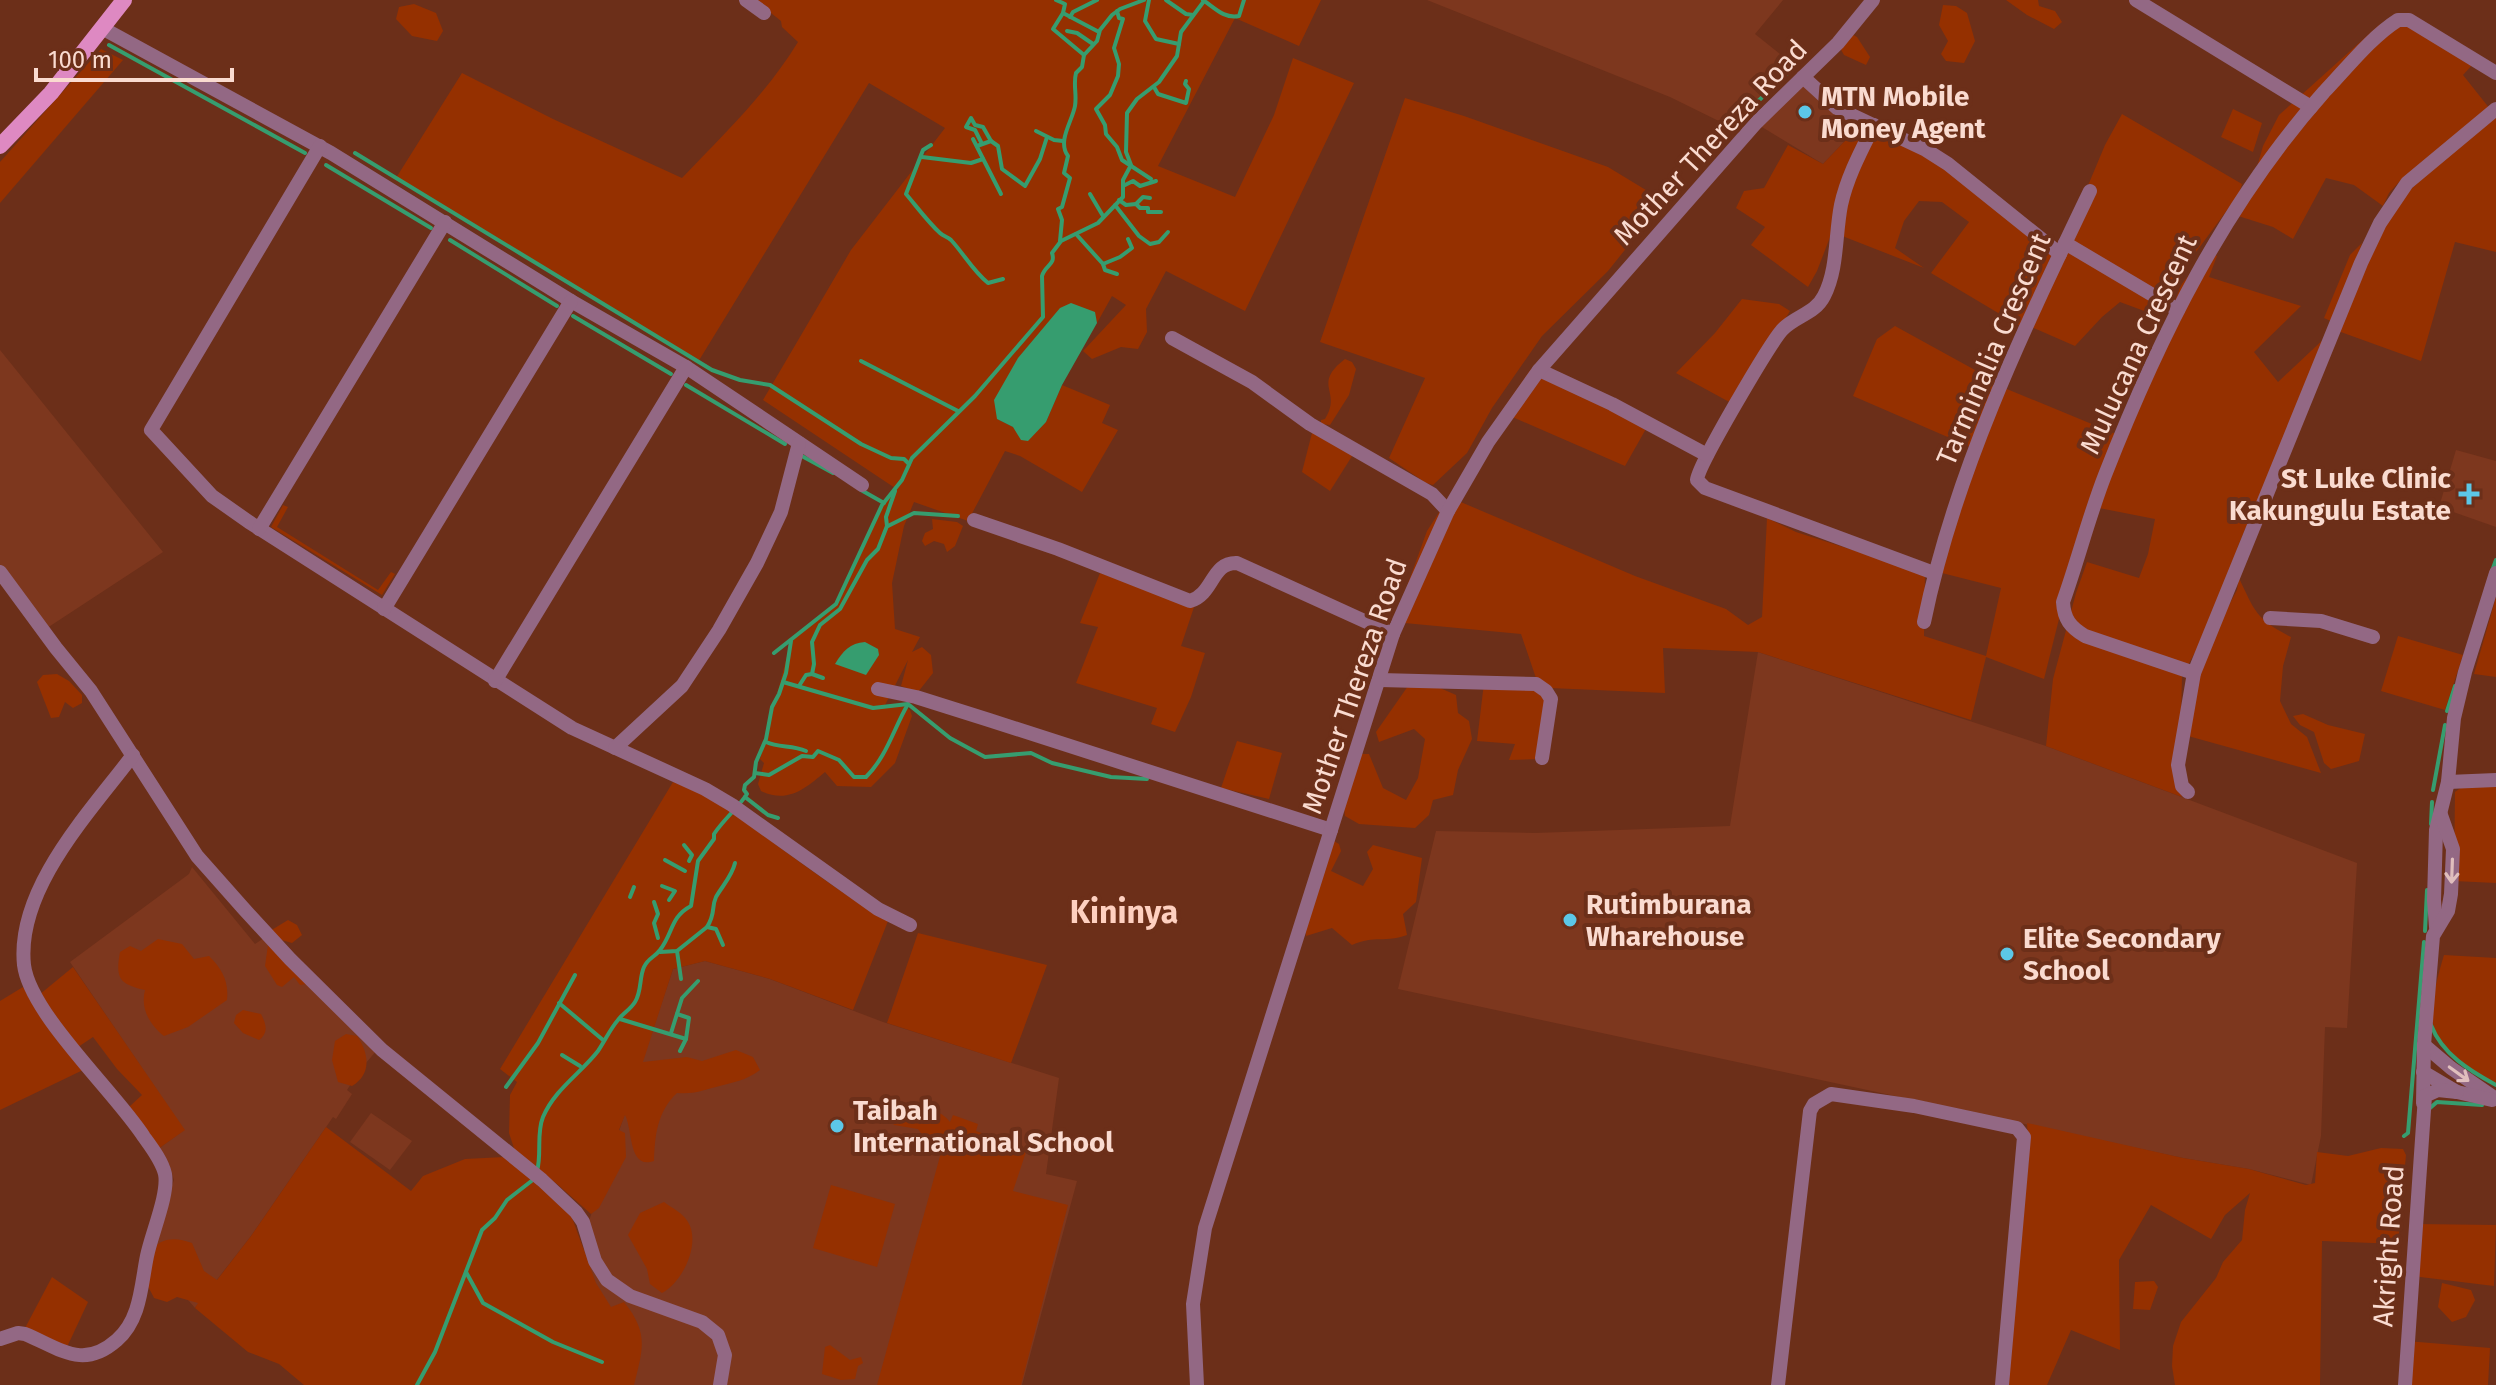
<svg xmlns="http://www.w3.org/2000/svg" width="2496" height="1385" font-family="'Fira Sans',sans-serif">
<rect width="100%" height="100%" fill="#6c2f19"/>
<g fill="#7d371e">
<polygon points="1427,0 1783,0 1755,34 1795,66 1733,128 1670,97"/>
<polygon points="1799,79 1860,125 1823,164 1752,121"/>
<polygon points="0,350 163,552 44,630 0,566"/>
<polygon points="2456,450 2496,461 2496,527 2439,507"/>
<polygon points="1758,652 2046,746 2357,863 2347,1028 2325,1027 2321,1136 2311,1185 2249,1169 2183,1158 1398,989 1436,831 1535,833 1730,826"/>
<polygon points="192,867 255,944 264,938 377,1050 360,1070 347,1090 352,1094 336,1119 333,1117 251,1236 195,1308 151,1257 158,1226 174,1180 169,1164 158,1149 184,1130 70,962 189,874"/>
<polygon points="705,961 770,979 883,1022 1059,1078 1046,1174 1077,1181 1022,1385 578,1385 583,1252 589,1221 673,969"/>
<polygon points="371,1113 412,1141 390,1170 350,1142"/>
</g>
<g fill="#953000">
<path d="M755,0H1321L1299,46L1235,18L1158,166L1235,197L1274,115L1293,58L1354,83L1245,311L1166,271L1146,309L1147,332L1138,349L1121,347L1092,359L1083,351L1126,305L1112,296L1097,323L1094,312L997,419L1013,427L1046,422L1062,385L1110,405L1102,423L1118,430L1082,492L1020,456L1005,451L968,521L914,502L904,526L892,583L895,629L920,637L912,652L922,647L931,655L933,673L918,692L901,686L908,660L884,707L900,704L910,710L912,716L895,763L871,787L837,786L825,772C806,788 788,804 761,791L758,784L764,763L760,759L791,641L836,604L884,503L895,488L763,400L851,250L945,128L869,83L698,362L396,178L462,73L553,119L682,178C723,135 767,93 798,42L782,27L781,21Z"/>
<polygon points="2006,0 2038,0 2039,6 2055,11 2062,22 2054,29 2027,15"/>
<polygon points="414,4 436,13 443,31 437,41 412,36 396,19 399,7"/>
<polygon points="1943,5 1956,6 1967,13 1975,41 1964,63 1946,61 1941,54 1948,41 1939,25"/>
<polygon points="2395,19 2473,64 2463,75 2490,109 2399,182 2389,193 2383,206 2354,185 2326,178 2293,239 2273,227 2235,215 2249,195 2263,146 2279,115 2379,25"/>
<polygon points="1844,30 1857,37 1870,57 1866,65 1844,55 1835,39"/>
<polygon points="101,49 123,60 0,203 0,162"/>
<polygon points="1405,98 1464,116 1608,167 1664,201 1608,271 1542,336 1492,408 1467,453 1433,485 1426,483 1389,458 1425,378 1320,342"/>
<polygon points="2233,109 2262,123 2253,152 2221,137"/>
<polygon points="2122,114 2242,184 2239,194 2176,279 2165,307 2147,312 2120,302 2102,317 2075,346 2029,326 2105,145"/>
<polygon points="2496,114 2496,252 2455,242 2421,361 2338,331 2372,238 2404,195"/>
<polygon points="1860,125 1924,148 2057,243 2020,326 1931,273 1969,222 1942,202 1919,201 1904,221 1895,248 1924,268 1832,232 1817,271 1808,287 1751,245 1765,227 1736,208 1744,191 1764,188 1788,145 1823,164"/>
<polygon points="2362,243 2333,322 2324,318 2350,255"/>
<polygon points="2208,251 2217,256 2209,277 2301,306 2254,352 2278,382 2328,335 2238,546 2232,585 2182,676 2181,718 2174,775 2182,797 2046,746 2053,679 2076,593 2087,562 2139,578 2148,554 2155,519 2099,508 2181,285"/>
<polygon points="1742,299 1779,304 1790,311 1733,404 1676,373 1715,333"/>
<polygon points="1895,326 1995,381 2002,380 1973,448 1853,396 1877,339"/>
<path d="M1345,359L1352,362L1356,369L1349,395L1330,425L1321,424V420L1325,419C1343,391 1311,385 1345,359Z"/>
<polygon points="1531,369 1539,369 1647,427 1625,466 1501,412"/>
<polygon points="2002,387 2116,434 2063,603 2044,679 1986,657 1971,720 1758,652 1663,648 1665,693 1550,688 1537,681 1521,634 1394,622 1427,531 1449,497 1635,576 1726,609 1748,625 1762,617 1767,518 1796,532 1925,573 1924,636 1986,656 2001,588 1938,572"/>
<polygon points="1313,429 1354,453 1330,491 1302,472"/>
<polygon points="283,505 288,507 277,527 378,590 391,572 395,574 382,595 271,527"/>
<polygon points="932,519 957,522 963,526 955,546 947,552 944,544 934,541 925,546 922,541 925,533 933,529"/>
<polygon points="1100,573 1195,604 1181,646 1205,653 1191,697 1175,732 1151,724 1157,708 1076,683 1098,627 1080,623"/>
<path d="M2239,578C2255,612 2256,619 2291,637L2283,666L2280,701L2291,724L2307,737L2321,773L2188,736V706L2219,624L2237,590Z"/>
<polygon points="2496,597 2496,677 2474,674"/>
<polygon points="2398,636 2463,655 2445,710 2381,691"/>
<polygon points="57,674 69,681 82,695 82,703 73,708 65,702 59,717 51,718 37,682 43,675"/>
<polygon points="1424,681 1456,695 1458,713 1469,721 1472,739 1458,770 1453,795 1433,800 1429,815 1415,828 1359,824 1345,816 1342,788 1361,754 1369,754 1383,788 1406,800 1418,778 1425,739 1414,729 1379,742 1376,732 1408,686"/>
<polygon points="1484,683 1537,690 1549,701 1544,759 1509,760 1515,744 1477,741"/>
<polygon points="2303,714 2328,725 2365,734 2359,761 2331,769 2324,763 2314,732 2300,725 2293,716"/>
<polygon points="1237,741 1282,753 1269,799 1221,788"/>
<path d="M673,782C715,796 745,821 779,847C815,873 850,899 888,921L853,1010L770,979L705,961L673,969L643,1062L687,1057L702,1061L736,1050L753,1057L760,1070C745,1081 734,1082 716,1087C699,1091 696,1094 677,1093C657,1112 655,1135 654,1161C628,1170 633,1130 625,1115L619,1130L625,1133L626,1157L599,1208L591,1214L557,1184L515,1151L509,1133L510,1095L517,1082L500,1069Z"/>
<polygon points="2496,786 2496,883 2454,881 2455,792 2462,787"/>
<path d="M1332,840L1339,844L1341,851L1331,871L1363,886L1373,869L1367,852L1373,845L1422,858L1416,902L1403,914L1407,935C1386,943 1375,935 1352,945L1332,928L1306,936L1305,917Z"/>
<polygon points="288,920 297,925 302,935 292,943 278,939 307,984 300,985 294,977 282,987 277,985 265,966 270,931"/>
<polygon points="918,933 1047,965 1011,1063 887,1023"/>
<path d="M158,939L182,944L194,959L209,956C222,969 229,981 227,1000L188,1027L164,1036C150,1025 140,1009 145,990C120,984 115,979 120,952L130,946L141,951Z"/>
<path d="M2444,955L2496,958V1086C2428,1047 2421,1031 2444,955Z"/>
<polygon points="73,967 185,1130 158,1149 129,1107 142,1095 117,1069 93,1037 78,1047 39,995"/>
<polygon points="23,987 83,1070 0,1110 0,1001"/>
<path d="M243,1010L261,1014C266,1024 269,1032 259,1040L243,1033L234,1023L236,1015Z"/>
<path d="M346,1034L357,1036C369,1053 372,1074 352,1086L338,1082L332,1060L335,1041Z"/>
<path d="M896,1104L909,1112C924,1109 940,1108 950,1122L953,1115L978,1124L976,1131L1027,1149L1013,1191L1068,1205L1021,1385H877L942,1149L930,1146L918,1129L894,1125L888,1118L890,1109Z"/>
<polygon points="2027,1123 2183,1158 2249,1169 2306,1185 2315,1183 2317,1152 2348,1156 2381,1148 2403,1149 2406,1155 2398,1244 2322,1241 2320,1385 2175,1385 2172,1366 2173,1346 2181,1322 2216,1278 2223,1262 2242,1240 2245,1210 2250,1193 2225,1215 2211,1239 2151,1205 2119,1260 2120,1350 2071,1330 2047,1385 2006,1385 2029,1157"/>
<path d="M326,1127L411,1191L423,1176L465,1159L504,1157L540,1185L571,1215L596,1283L611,1307L624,1302C649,1333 643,1349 634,1385H304L279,1364L248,1352L195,1308L198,1303L177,1297L167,1302L154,1298C152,1293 147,1286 146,1281C142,1248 162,1231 192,1243L204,1271L217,1280L251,1236Z"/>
<polygon points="831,1185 895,1204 877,1267 813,1248"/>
<path d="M664,1202C672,1208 683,1213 688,1222C701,1243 683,1282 662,1293L650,1284L647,1269L628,1235L640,1213Z"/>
<polygon points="2416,1224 2496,1225 2494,1286 2412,1276"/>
<polygon points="52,1277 88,1302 67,1347 24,1330"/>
<polygon points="2154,1281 2158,1287 2150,1310 2133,1309 2135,1282"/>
<polygon points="2442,1283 2471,1290 2475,1300 2466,1317 2452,1322 2438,1307"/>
<polygon points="2407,1341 2490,1348 2488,1385 2403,1385"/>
<polygon points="830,1345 850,1360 861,1357 863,1363 858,1366 855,1379 841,1380 822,1374 825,1347"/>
</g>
<g fill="#369d6f">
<polygon points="1071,303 1095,312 1097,323 1062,385 1046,422 1028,441 1021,440 1013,427 997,419 994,400 1018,358 1060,308"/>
<path d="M865,642L878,649L879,655L866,675L835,664C843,651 850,643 865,642Z"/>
</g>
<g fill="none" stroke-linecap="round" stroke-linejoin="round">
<g stroke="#369d6f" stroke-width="4">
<polyline points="1056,0 1065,4 1063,13 1099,32"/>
<polyline points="1149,0 1145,21 1156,39 1179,44"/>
<polyline points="1166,0 1186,14 1193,15"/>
<path d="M1203,0C1215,8 1224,19 1239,16L1244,0"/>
<polyline points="1117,11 1119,18 1123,19 1114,48 1119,64 1118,76 1110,95 1096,109 1105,125 1106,134 1117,147 1122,160 1151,179"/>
<polyline points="1063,13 1053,29 1084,55"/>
<polyline points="1070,17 1073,12 1097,0"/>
<polyline points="1067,31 1077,33 1093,44"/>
<polyline points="109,45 305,153"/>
<polyline points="1154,87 1158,94 1186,103 1189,89 1185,84 1186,81"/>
<polyline points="1753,106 1795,66"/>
<polyline points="1741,119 1745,115"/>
<polyline points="1036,131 1054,140 1063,141"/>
<polyline points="973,139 1001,194"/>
<polyline points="982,144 975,130 966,127 971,118 975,125 983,127 991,141"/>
<path d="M931,145L923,150L906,194C917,207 928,222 940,233C943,236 948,237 951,240C964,254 973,271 988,283L1003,279"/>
<polyline points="977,146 991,141 998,146 1002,169 1025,186 1040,159 1047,137"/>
<polyline points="355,153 712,370 740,380 770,385 861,444 891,458 904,459 909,464"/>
<polyline points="922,157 971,163 983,159"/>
<polyline points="326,165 431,228"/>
<polyline points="1123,186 1133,181 1140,186 1156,181"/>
<polyline points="1090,194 1103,216"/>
<polyline points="1119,200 1126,205 1136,204 1140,208 1148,208 1148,212 1161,212"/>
<polyline points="1136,204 1143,197 1150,198"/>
<polyline points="1115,205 1139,236 1150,244 1159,242 1168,232"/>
<polyline points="1076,234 1103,264 1120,257 1132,248 1128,239"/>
<polyline points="450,240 557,306"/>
<path d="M1060,241L1062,220L1058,209L1062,207L1070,178L1064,173L1068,156C1057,141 1072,122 1075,106C1077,94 1073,84 1076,73L1082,67L1084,55L1097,41L1100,30L1112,15L1120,9L1144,0"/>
<polyline points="1103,264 1105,270 1117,274"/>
<polyline points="573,316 671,374"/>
<polyline points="861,361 958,411"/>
<polyline points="686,385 785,444"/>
<polyline points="800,455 833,473"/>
<polyline points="861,490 884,503"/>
<polyline points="888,526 914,513 958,516"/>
<polyline points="2492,571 2496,560"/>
<path d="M774,653L836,604L882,505L902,480L912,458L975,396L1043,317L1042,276C1045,265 1056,265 1052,253L1061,241L1098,223L1123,197V180L1131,165L1126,152L1127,113L1137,99L1159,82L1177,56L1181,32L1204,1"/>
<polyline points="812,674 823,678"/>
<polyline points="783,682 873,708 908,704 950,738 985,757 1031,753 1052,763 1111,777 1147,779"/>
<polyline points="799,686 806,675 812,674 814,664 812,642 820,625 840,609 867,560 878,549 887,526 886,517 895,491"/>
<polyline points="2447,711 2455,686"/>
<path d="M766,742C779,748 792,745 806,751"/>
<path d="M755,773L769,775L802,756L813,757L818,751L839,760L854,777H866C887,756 893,730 908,704"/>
<polyline points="2433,790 2445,725"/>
<polyline points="745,797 768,815 778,818"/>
<polyline points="2431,824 2432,802"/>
<polyline points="684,845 692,855 689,861"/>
<polyline points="665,860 685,871"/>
<polyline points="662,886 675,891 669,900"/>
<polyline points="630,897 634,887"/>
<polyline points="654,902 658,914 654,923 658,938"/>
<path d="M707,927C716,913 711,908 716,897C723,885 732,876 735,863"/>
<polyline points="2425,931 2427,890"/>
<polyline points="677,951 681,979"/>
<polyline points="660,952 677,951 707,927 716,929 723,945"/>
<polyline points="559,1003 603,1040"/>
<polyline points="677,1014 689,1018 686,1039 680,1051"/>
<polyline points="620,1019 686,1039"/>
<path d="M2431,1025C2442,1054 2470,1071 2496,1085"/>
<polyline points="671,1033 682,998 698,981"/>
<polyline points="562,1055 580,1066"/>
<polyline points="506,1087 538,1043 575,975"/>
<polyline points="2430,1108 2437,1102 2482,1105"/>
<polyline points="2404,1136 2408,1133 2424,942"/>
<path d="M537,1171C542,1154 536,1134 543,1117C555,1089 581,1073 598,1051C605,1041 610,1029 618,1020C623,1013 630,1010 635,1002C642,991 639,978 644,967C648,958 655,957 660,950C673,934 670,917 691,906L698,861L714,839V834C724,819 737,809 747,794L744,790L745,785L754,777L756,762L766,739L772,707L779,694L786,673L791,641"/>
<polyline points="466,1272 483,1303 553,1342 602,1362"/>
<polyline points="417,1385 435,1352 482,1230 495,1218 507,1200 534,1179"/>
</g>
<g stroke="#936884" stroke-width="14">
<polyline points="746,0 764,13"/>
<polyline points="2136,0 2311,107"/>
<polyline points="102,28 331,153 571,301 686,367 862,485"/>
<polyline points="1803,77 1837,108 1926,150 1948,164 2060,254"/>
<path d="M1874,125C1861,151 1847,177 1841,205C1835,235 1838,269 1824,296C1815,314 1795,316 1782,330C1769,345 1698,465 1697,480L1705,488L1934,573"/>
<polyline points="320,146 151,430 212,496 249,522 572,728 705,789 732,805 878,909 910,925"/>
<polyline points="2065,243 2178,310"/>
<polyline points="1172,338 1252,382 1310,424 1432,494 1448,511"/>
<polyline points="1539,370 1612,404 1707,455"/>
<path d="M974,520L1058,549L1190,601C1214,594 1211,562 1237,563L1393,634"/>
<polyline points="259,529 445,222"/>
<polyline points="0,572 56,648 91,691 197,856 244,909 290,959 382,1050 542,1180 576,1212 583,1222 595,1261 607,1280 630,1296 702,1322 718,1335 725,1355 720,1385"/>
<polyline points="384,609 571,301"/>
<polyline points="2270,618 2321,621 2373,637"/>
<path d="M1924,622C1955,471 2024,329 2090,191"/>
<path d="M2194,673L2085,636C2070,627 2064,619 2063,602C2078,560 2089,516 2105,475C2159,337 2225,203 2324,92C2347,68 2370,38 2398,20H2409L2496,73"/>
<polyline points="1380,680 1536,684 1546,691 1551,699 1542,758"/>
<polyline points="495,681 686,367"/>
<polyline points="878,689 916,697 989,720 1331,830"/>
<polyline points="615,748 682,686 719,630 757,563 781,512 799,443"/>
<polyline points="2448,782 2496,780"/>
<polyline points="2188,792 2182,786 2178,765 2194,673 2361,263 2380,223 2407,183 2496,109"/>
<polyline points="2436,927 2434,900 2436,830 2448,782 2454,718 2465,672 2496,573"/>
<polyline points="2424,1045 2451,1068 2496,1099"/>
<polyline points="2423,1072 2457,1092 2492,1100"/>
<polyline points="2423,1103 2424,1045 2433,936 2448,911 2451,894 2453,849 2441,815"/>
<path d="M0,1339L18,1333L25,1334C61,1349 83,1370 117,1340C141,1319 141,1285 147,1256C151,1235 169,1194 165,1174C162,1161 152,1148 144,1137C116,1093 30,1014 24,965C16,889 90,812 133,755"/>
<polyline points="1197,1385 1193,1304 1205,1228 1393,634 1448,511 1488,442 1539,370 1756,123 1838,43 1873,0"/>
<polyline points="1778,1385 1810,1111 1814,1104 1831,1094 1914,1106 2017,1128 2024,1137 2002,1385"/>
<polyline points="2405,1385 2425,1096 2438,1090 2457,1092"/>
</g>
<polyline stroke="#de89c2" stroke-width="16" points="0,146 51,93 124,0"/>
</g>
<defs><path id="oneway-shaft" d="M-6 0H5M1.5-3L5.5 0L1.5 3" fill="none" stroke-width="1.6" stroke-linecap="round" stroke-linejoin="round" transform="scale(2)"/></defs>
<g stroke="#e0bebd">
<use href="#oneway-shaft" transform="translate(2452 871) rotate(92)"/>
<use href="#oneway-shaft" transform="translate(2459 1074) rotate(36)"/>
</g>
<g fill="#5cc7e7" stroke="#6c2f19" stroke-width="3">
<circle cx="1805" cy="112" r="8"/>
<path d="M2465 482h8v8h8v8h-8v8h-8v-8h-8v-8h8z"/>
<circle cx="1570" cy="920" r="8"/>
<circle cx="2007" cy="954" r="8"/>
<circle cx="837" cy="1126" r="8"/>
</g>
<g text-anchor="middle" stroke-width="8" stroke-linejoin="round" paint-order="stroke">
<g font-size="28" font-weight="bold" fill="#fadbd0" stroke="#6c2f19" text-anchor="start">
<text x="1821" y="106">MTN Mobile<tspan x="1821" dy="32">Money Agent</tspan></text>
<text x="2451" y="488" text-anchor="end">St Luke Clinic<tspan x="2451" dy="32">Kakungulu Estate</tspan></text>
<text x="1586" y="914">Rutimburana<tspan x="1586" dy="32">Wharehouse</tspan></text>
<text x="2023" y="948">Elite Secondary<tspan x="2023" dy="32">School</tspan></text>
<text x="853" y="1120">Taibah<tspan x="853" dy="32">International School</tspan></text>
</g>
<g font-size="28" fill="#fadbd0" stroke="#6c2f19">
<text transform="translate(1710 142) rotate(-47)" y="10">Mother Thereza Road</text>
<text transform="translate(2138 344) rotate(-65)" y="10">Mulucana Crescent</text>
<text transform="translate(1993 349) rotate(-67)" y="10">Tarminalia Crescent</text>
<text transform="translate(1354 686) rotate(-71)" y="10">Mother Thereza Road</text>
<text transform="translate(2388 1246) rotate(-86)" y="10">Akright Road</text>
</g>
<g font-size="32" font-weight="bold" fill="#fed0c0" stroke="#6c2f19">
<text x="1124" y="923">Kininya</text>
</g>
</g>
<path d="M36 68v12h196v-12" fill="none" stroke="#fadbd0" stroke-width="4"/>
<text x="48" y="68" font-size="24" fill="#fadbd0" stroke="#6c2f19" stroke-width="6" paint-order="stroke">100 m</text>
</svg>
